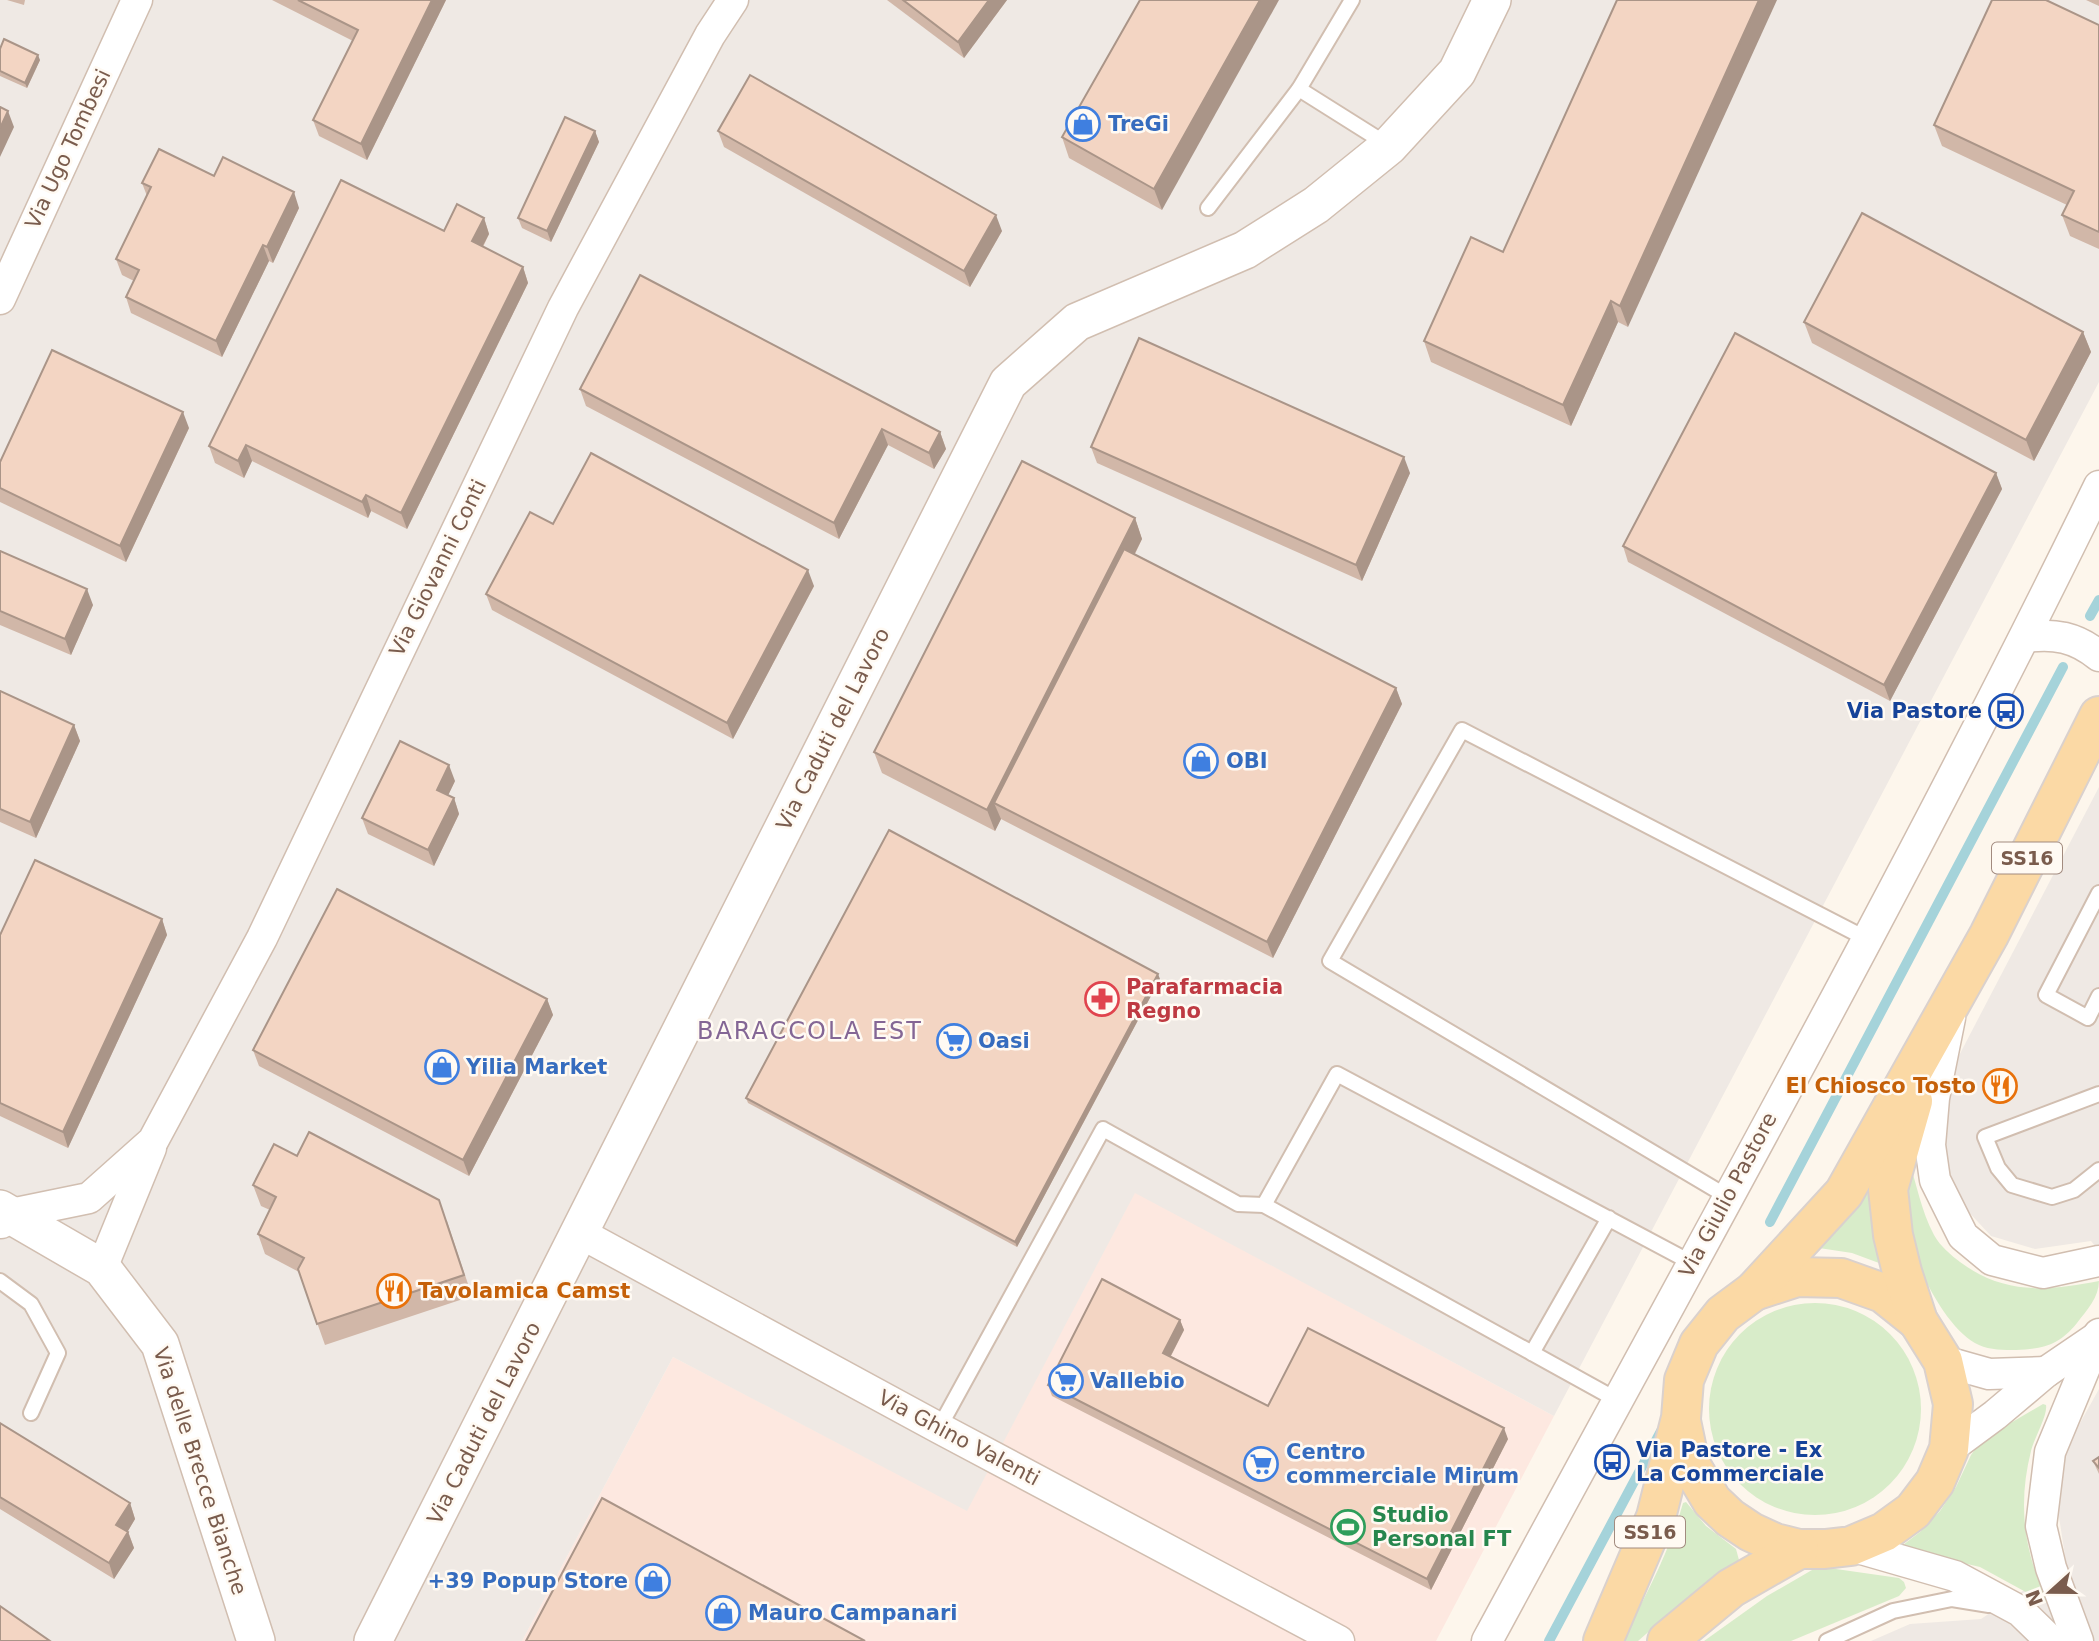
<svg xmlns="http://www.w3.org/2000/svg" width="2099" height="1641" font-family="'DejaVu Sans',sans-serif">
<rect width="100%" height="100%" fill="#fdf6ec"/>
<polygon fill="#fde8e0" points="1135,1192 1554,1416 1436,1641 522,1641 673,1357 967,1510"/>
<g fill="#efe9e4">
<polygon points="0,0 2099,0 2099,382 1554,1416 1135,1193 967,1511 673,1357 522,1641 0,1641"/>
<polygon points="2099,787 2099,1251 2091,1241 2035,1249 1991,1236 1952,1194 1944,1134 1952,1069"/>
<polygon points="2099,1389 2099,1641 1871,1641 1910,1624 1981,1619 2066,1562 2057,1504 2065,1450"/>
</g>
<g fill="#d8ecc9">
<path d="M1908,1159C1917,1184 1921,1211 1934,1235C1940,1246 1951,1255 1960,1262C2004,1295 2048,1291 2099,1281C2099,1297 2087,1310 2077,1323C2059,1345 2044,1349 2016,1350C2004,1350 1990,1350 1979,1345C1944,1330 1906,1250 1904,1213C1904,1195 1907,1177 1908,1159Z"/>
<polygon points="1872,1168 1887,1266 1852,1253 1819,1248"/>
<circle cx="1815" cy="1409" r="106"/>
<path d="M2043,1404L2046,1405C2048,1415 2034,1438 2031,1451C2018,1502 2023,1551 2047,1599L2046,1603L1980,1567L1899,1548L1920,1532L1940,1511L1956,1487L1971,1455L1979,1444L1990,1435Z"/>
<path d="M1686,1502L1706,1526L1736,1549L1739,1560L1737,1563L1686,1599L1638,1641H1622C1645,1597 1670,1551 1683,1503Z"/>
<polygon points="1829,1568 1899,1578 1904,1582 1906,1588 1899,1596 1791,1641 1704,1641 1767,1596 1812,1570"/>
</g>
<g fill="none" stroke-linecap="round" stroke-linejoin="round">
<g stroke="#a5d3da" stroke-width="10">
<polyline points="2090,616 2099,600"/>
<polyline points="1770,1222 2063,667"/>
<polyline points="1549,1641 1661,1431"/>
</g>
<g stroke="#d1beb0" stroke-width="18">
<g id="service">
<polyline points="1299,89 1388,145"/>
<polyline points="1208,208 1299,89 1352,0"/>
<polyline points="2099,893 2046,995 2088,1018 2099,996"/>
<polyline points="2099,1094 1985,1137 1998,1168 2012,1185 2052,1197 2074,1190 2099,1170"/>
<polyline points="1728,1197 1330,961 1462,730 1867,939"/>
<polyline points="1609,1218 1532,1353 1264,1205 1337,1074 1692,1263"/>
<polyline points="0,1281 31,1304 58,1353 31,1413"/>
<polyline points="1532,1353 1617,1400"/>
<polyline points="939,1428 1103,1129 1238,1204 1264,1205"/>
<polyline points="1827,1641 1893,1611 1952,1599 1989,1605"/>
</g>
</g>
<g stroke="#d1beb0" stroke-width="33">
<g id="minor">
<polyline points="0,299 137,0"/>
<path d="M2026,637C2054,633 2076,637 2099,656"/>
<polyline points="1950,1018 1934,1098 1930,1145 1935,1180 1963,1236 1992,1260 2043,1273 2099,1261"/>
<polyline points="1,1223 11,1214 89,1198 153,1141 262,938 563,308 710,35 733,0"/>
<polyline points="580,1233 939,1428 1339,1641"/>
<polyline points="102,1268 151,1148"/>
<polyline points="1943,1361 1989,1374 2046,1372"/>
<polyline points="1949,1449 1995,1415 2046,1372 2096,1338"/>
<polyline points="1851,1546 1955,1576 2020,1611 2051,1641"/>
<path d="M1487,1641C1694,1258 1908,878 2099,486"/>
<polyline points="2078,1641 2051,1568 2041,1526 2050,1452 2099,1334"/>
</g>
</g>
<g stroke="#d1beb0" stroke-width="40">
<g id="tertiary">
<polyline points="0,1209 102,1268 160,1344 256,1641"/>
<polyline points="373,1641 1008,383 1077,322 1245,250 1316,205 1389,146 1457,72 1492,0"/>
</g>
</g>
<g stroke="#dad1cd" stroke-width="42">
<g id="primary">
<polyline points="1754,1291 1797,1277 1841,1278 1883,1293 1918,1321"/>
<polyline points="1681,1421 1690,1464 1712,1501 1730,1518 1751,1532 1775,1543 1799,1549 1825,1549 1851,1546 1884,1532 1913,1511 1935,1482 1949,1449 1953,1404 1943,1361 1918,1321 1902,1272 1893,1235 1888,1189 1913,1101"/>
<polyline points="1603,1641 1656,1517 1681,1418 1684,1380 1699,1344 1723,1314 1754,1291 1844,1193 1989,935 2099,716"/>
<polyline points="1667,1641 1731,1588 1799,1549"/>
</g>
</g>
<use href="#service" stroke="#fff" stroke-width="14"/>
<use href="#minor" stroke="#fff" stroke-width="30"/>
<use href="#tertiary" stroke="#fff" stroke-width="37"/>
<use href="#primary" stroke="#fbd9a5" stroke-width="38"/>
</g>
<g fill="#d1b7a8">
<polygon points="7,0 25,0 24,5"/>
<polygon points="272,0 446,0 367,160 319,136 313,120 353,41"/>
<polygon points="887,0 1007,0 964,58"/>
<polygon points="1140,0 1162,210 1069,158 1062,137"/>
<polygon points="1617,0 1628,327 1618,322 1571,426 1431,362 1424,341 1503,252"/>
<polygon points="2086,0 2099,0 2099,6"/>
<polygon points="2099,25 2099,249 2070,236 2062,215 2067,205 1942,146 1934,125"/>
<polygon points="0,49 40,60 27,88 0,76"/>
<polygon points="595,131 599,142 551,242 522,228 518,218"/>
<polygon points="718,131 1002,231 970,287 724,147"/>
<polygon points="214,176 299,208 273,263 269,261 222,357 131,313 126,297 134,281 122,275 116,259 147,196 142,183"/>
<polygon points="484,218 489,234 483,247 523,267 528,283 407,529 371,511 368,518 252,461 244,478 215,463 209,446 444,231"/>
<polygon points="1804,322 2083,332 2091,352 2034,461 1812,343"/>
<polygon points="580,389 940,432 946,449 934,469 888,445 839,539 586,406"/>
<polygon points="189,428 126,562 0,502 0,462"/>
<polygon points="1091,447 1410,473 1362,581 1097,463"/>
<polygon points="1996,473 2002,489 1890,701 1628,562 1623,546"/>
<polygon points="1135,518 1142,539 1135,554 1396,688 1402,704 1273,958 1001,819 995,831 882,773 874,752"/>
<polygon points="553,524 814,586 733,739 492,610 486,594"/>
<polygon points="0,551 93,605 71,655 0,625"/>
<polygon points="0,691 74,725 80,741 36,838 0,822"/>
<polygon points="455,781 448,795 454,798 459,814 434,866 368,834 362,818"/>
<polygon points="162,919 167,935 68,1148 0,1116 0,935"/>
<polygon points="1160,979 1017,1247 748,1103 746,1098"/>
<polygon points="547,999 553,1015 469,1176 259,1066 253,1050"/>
<polygon points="297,1156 447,1221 472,1296 325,1345 299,1272 265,1254 258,1234 270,1210 261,1206 253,1185"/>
<polygon points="1180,1320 1184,1330 1171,1356 1268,1406 1508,1439 1431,1590 1052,1396 1048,1385"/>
<polygon points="0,1423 130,1503 135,1519 128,1531 134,1548 114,1579 0,1509"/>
<polygon points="2099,1457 2099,1474 2093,1461"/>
</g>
<g fill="#aa9588">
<polygon points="432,0 446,0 367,160 361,144"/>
<polygon points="989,0 1007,0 964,58 958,42"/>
<polygon points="1260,0 1279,0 1162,210 1154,189"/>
<polygon points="1759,0 1777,0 1628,327 1620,306"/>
<polygon points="38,55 40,60 27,88 25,83"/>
<polygon points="8,111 14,127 0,157 0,128"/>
<polygon points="595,131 599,142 551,242 547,231"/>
<polygon points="294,192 299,208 273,263 267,247"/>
<polygon points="996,215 1002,231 970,287 964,271"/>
<polygon points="484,218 489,234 477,257 472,241"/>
<polygon points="263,245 269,261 222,357 216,341"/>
<polygon points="523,267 528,283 407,529 401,513"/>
<polygon points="1611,301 1618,322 1571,426 1563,405"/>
<polygon points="2083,332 2091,352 2034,461 2026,440"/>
<polygon points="183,412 189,428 126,562 120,546"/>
<polygon points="882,429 888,445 839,539 834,523"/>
<polygon points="940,432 946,449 934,469 929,453"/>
<polygon points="246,445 252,461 244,478 238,461"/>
<polygon points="1404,457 1410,473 1362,581 1356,565"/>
<polygon points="1996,473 2002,489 1890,701 1884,685"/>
<polygon points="366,495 371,511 368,518 362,502"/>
<polygon points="1135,518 1142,539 1006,809 994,803 1001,819 995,831 987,810"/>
<polygon points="808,570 814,586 733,739 727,723"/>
<polygon points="87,589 93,605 71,655 65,639"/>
<polygon points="1396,688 1402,704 1273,958 1267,942"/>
<polygon points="74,725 80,741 36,838 30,822"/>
<polygon points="449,765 455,781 443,806 437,790"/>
<polygon points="454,798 459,814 434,866 428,850"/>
<polygon points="162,919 167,935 68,1148 63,1132"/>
<polygon points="1158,974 1160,979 1017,1247 1015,1242"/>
<polygon points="547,999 553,1015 469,1176 463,1160"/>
<polygon points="1180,1320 1184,1330 1167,1363 1163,1353"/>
<polygon points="1504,1428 1508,1439 1431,1590 1427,1579"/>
<polygon points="130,1503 135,1519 122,1541 116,1525"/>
<polygon points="128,1532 134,1548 114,1579 109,1563"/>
</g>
<g fill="#f3d5c3" stroke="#aa9588" stroke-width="2">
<polygon points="298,0 432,0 361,144 313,120 358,30"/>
<polygon points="903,0 989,0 958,42"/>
<polygon points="1140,0 1260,0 1154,189 1062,137"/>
<polygon points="1617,0 1759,0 1620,306 1611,301 1563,405 1424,341 1471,237 1503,252"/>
<polygon points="1992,0 2046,0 2099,25 2099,232 2062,215 2074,191 1934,125"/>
<polygon points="4,39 38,55 25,83 0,71 0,49"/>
<polygon points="750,75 996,215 964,271 718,131"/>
<polygon points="0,107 8,111 0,128"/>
<polygon points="565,117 595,131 547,231 518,218"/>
<polygon points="159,149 214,176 223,157 294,192 267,247 263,245 216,341 126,297 139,270 116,259 151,187 142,183"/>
<polygon points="341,180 444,231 457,204 484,218 472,241 523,267 401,513 366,495 362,502 246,445 238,461 209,446"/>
<polygon points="1862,213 2083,332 2026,440 1804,322"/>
<polygon points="640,275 940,432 929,453 882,429 834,523 580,389"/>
<polygon points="1735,333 1996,473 1884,685 1623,546"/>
<polygon points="1139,338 1404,457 1356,565 1091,447"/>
<polygon points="52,350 183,412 120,546 0,488 0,462"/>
<polygon points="591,453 808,570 727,723 486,594 530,512 553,524"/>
<polygon points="1022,461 1135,518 987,810 874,752"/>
<polygon points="1124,549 1396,688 1267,942 994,803"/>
<polygon points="0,551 87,589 65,639 0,611"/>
<polygon points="0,691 74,725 30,822 0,809"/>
<polygon points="400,741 449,765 437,790 454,798 428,850 362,818"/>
<polygon points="889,830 1158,974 1015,1242 746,1098"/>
<polygon points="35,860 162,919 63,1132 0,1103 0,935"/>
<polygon points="337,889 547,999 463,1160 253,1050"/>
<polygon points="309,1132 439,1200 464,1275 317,1324 298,1269 304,1258 258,1234 276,1197 253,1185 274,1144 297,1156"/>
<polygon points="1102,1279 1180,1320 1163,1353 1268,1406 1308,1328 1504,1428 1427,1579 1048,1385"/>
<polygon points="0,1423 130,1503 116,1525 128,1532 109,1563 0,1497"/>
<polygon points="2099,1457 2099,1468 2093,1461"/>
<polygon points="602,1498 865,1641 526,1641"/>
<polygon points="0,1606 50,1641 0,1641"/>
</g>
<defs>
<g id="shop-ring" transform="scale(1.75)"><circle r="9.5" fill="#fffaf3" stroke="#3f7fe0" stroke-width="1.5"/><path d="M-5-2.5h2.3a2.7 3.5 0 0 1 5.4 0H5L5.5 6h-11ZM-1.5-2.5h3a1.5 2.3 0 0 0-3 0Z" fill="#3f7fe0"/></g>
<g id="bus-ring" transform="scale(1.75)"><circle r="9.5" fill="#fffaf3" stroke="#1a4fb4" stroke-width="1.5"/><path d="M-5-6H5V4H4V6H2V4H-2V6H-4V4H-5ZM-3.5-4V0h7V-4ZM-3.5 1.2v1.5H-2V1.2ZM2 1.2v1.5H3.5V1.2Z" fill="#1a4fb4"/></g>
<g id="pharmacy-ring" transform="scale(1.75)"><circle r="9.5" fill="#fffaf3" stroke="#e0444e" stroke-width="1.5"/><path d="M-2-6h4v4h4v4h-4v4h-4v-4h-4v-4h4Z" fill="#e0444e"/></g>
<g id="supermarket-ring" transform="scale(1.75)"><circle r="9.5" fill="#fffaf3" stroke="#3f7fe0" stroke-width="1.5"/><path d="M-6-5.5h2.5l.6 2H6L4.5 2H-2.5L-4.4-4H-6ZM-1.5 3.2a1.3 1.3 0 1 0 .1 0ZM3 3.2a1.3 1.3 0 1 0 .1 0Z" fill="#3f7fe0"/></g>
<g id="restaurant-ring" transform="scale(1.75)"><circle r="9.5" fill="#fffaf3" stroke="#e8710a" stroke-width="1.5"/><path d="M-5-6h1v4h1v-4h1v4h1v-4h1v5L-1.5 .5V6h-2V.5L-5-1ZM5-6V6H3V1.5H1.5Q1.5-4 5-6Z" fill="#e8710a"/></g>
<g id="stadium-ring" transform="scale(1.75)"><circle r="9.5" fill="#fffaf3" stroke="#2e9e5b" stroke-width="1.5"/><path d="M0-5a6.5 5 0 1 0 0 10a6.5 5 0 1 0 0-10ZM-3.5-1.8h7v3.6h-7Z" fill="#2e9e5b"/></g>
</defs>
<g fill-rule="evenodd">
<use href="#shop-ring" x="1083" y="124"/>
<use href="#bus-ring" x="2006" y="711"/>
<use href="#shop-ring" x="1201" y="761"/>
<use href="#pharmacy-ring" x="1102" y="999"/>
<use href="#supermarket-ring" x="954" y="1041"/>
<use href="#shop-ring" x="442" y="1067"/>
<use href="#restaurant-ring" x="2000" y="1086"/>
<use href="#restaurant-ring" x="394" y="1291"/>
<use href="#supermarket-ring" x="1066" y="1381"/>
<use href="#bus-ring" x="1612" y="1462"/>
<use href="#supermarket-ring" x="1261" y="1464"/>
<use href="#stadium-ring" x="1348" y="1527"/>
<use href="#shop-ring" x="653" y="1581"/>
<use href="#shop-ring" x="723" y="1613"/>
</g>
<g text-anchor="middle" stroke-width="5" stroke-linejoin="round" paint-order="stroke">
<g fill="#fffaf3" stroke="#a28b7f" stroke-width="2">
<rect x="1992" y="842.5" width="70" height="31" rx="5"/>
<rect x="1615" y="1516.5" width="70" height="31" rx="5"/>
</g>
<g font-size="19" font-weight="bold" fill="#7a5c4d">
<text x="2027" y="865">SS16</text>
<text x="1650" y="1539">SS16</text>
</g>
<g font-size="21" font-weight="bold" fill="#366cbe" stroke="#fffaf3" text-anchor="start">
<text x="1108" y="131">TreGi</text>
<text x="1226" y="768">OBI</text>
<text x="978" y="1048">Oasi</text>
<text x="466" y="1074">Yilia Market</text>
<text x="1090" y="1388">Vallebio</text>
<text x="1286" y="1459">Centro<tspan x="1286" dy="24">commerciale Mirum</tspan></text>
<text x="628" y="1588" text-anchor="end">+39 Popup Store</text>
<text x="748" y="1620">Mauro Campanari</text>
</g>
<g font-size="21" fill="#7a5c4d" stroke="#fffaf3">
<text transform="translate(68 149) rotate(-65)" y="7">Via Ugo Tombesi</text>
<text transform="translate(438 568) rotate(-64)" y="7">Via Giovanni Conti</text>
<text transform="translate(833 729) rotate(-63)" y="7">Via Caduti del Lavoro</text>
<text transform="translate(1728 1195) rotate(-62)" y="7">Via Giulio Pastore</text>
<text transform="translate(484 1423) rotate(-63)" y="7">Via Caduti del Lavoro</text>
<text transform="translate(959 1438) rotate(28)" y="7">Via Ghino Valenti</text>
<text transform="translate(200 1471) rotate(72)" y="7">Via delle Brecce Bianche</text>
</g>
<g font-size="21" font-weight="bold" fill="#164399" stroke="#fffaf3" text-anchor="end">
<text x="1982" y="718">Via Pastore</text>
<text x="1636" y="1457" text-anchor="start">Via Pastore - Ex<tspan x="1636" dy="24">La Commerciale</tspan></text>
</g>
<g font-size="21" font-weight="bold" fill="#be3a42" stroke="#fffaf3" text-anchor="start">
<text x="1126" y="994">Parafarmacia<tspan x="1126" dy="24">Regno</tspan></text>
</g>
<g font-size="21" font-weight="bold" fill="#c56008" stroke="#fffaf3" text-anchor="end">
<text x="1976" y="1093">El Chiosco Tosto</text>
<text x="418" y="1298" text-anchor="start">Tavolamica Camst</text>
</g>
<g font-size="21" font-weight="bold" fill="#27864d" stroke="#fffaf3" text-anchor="start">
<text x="1372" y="1522">Studio<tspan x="1372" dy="24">Personal FT</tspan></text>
</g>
<g font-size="24" letter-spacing="2" fill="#846695" stroke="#fffaf3">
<text x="810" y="1039">BARACCOLA EST</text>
</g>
</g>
<g transform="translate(2050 1592) rotate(249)" stroke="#fffaf3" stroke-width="5" paint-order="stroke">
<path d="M0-5L12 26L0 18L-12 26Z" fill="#7a5c4d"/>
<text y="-10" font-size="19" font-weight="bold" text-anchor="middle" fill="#7a5c4d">N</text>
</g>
</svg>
